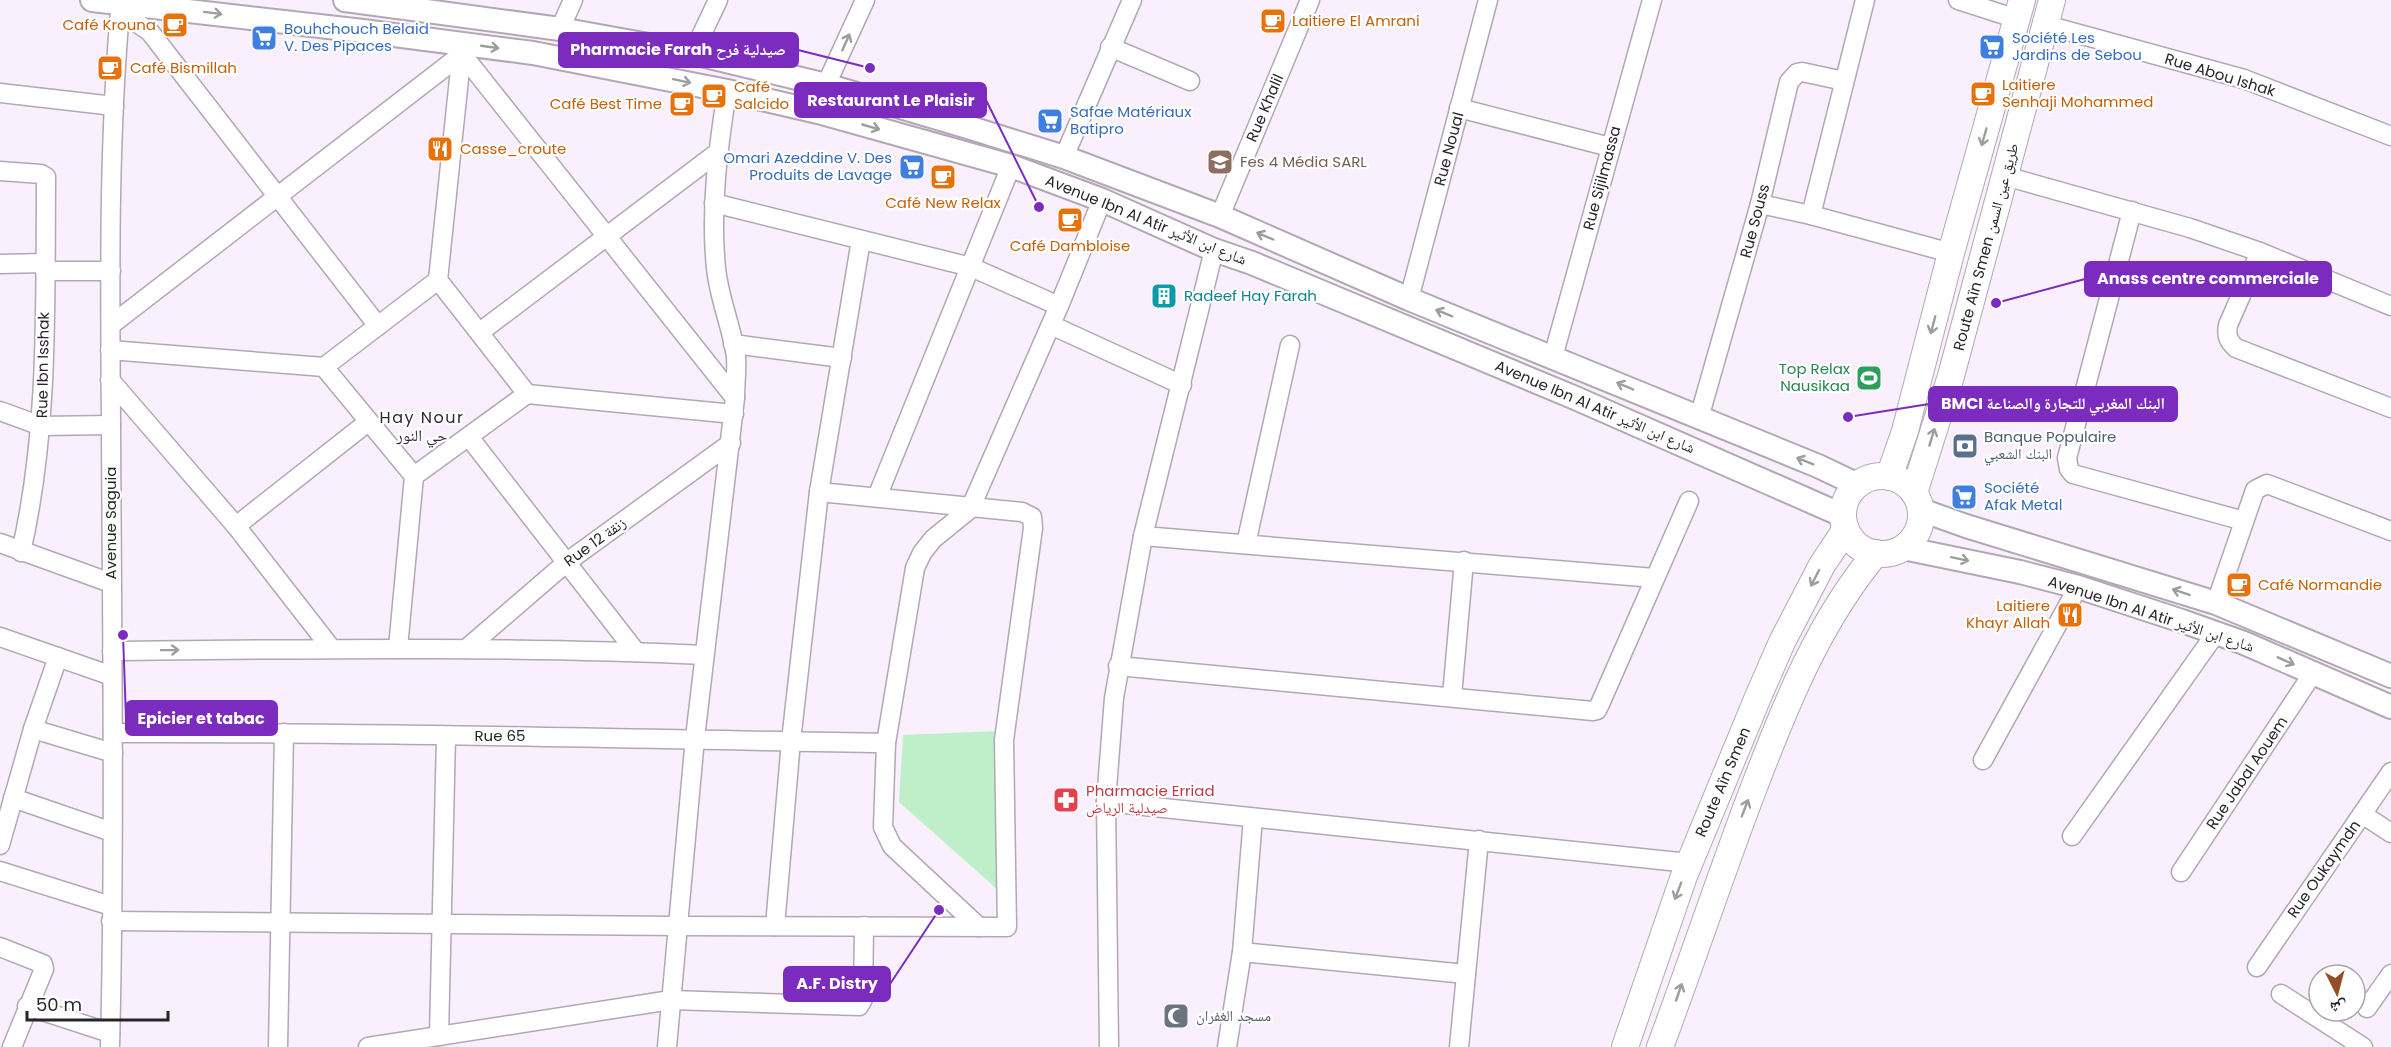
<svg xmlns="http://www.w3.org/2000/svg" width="2391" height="1047" font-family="Poppins,'Noto Naskh Arabic',sans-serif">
<rect width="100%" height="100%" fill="#faf0fd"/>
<polygon fill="#beefc9" points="999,731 997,889 899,802 903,735"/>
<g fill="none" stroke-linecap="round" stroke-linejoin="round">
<g stroke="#b3a7b6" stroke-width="21">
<g id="minor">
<polyline points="1958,0 2017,19"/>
<polyline points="120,11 150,32 378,326"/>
<polyline points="2046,25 2244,79 2391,136"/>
<polyline points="560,29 573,0"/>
<polyline points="1110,47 1190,81"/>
<polyline points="462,50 438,280 527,394"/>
<polyline points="693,53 718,0"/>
<polyline points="826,85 865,0"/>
<polyline points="0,93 114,106"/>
<polyline points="1459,108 1610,147"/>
<polyline points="1064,157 1132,0"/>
<path d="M0,171L41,174L46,177V182C45,306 49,431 21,552"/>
<polyline points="2005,176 2190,228 2260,252 2391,306"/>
<polyline points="714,203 971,267 1059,306"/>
<polyline points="1760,204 1811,215 1951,253"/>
<polyline points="2132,211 2067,458 2069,469 2073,474 2244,521"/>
<polyline points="1811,215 1865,0"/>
<polyline points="1220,216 1310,0"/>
<path d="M2260,252L2228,325C2226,335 2228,341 2236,348L2391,408"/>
<polyline points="0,264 45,263"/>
<polyline points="45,271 111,271"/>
<polyline points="1409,299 1488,0"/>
<polyline points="111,325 462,54 735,398"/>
<polyline points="1051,325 1182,385"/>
<polyline points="480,332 717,153"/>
<polyline points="733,344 842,358"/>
<polyline points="110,350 324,367 438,280"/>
<polyline points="1553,357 1652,0"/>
<polyline points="324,367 414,476 398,648"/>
<polyline points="110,380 236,526 331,648"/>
<polyline points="0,411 41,426 111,425"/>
<polyline points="1699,418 1760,204 1789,82 1797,73 1802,72 1844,81"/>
<polyline points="469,437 636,652"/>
<polyline points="414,476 527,394 734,414"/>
<polyline points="877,497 1011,166"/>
<polyline points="236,526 368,422"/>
<polyline points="1143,536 1654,578"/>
<polyline points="0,543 111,583"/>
<polyline points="1246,544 1290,345"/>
<polyline points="2216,603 2255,490 2267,484 2391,531"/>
<polyline points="0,637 112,676"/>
<polyline points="466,649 567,562 731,443"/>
<path d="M112,651C309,649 507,646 704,655"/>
<polyline points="1118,666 1593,711 1597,710 1600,704 1689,501"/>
<polyline points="1452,696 1464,561"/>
<polyline points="33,729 113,753"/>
<path d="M113,733C371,732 629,739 886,743"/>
<polyline points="1983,760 2078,587"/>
<polyline points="13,798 112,832"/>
<polyline points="1106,802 1689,863"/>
<polyline points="2362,814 2391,833"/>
<polyline points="2072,836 2216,633"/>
<polyline points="0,845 33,729 58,657"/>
<polyline points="0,871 111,906"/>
<polyline points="2181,872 2313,673"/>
<polyline points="111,921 678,926 1007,927 1004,740 1033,528 1032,517 1022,512 819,492"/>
<polyline points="775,926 791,741 819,492 861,240"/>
<polyline points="979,927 892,846 883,827 886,743 915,568 922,553 933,539 970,509 1059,306 1102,200"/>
<polyline points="0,947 43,964 44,969 12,1047"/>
<polyline points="1242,952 1466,974"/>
<polyline points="2257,967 2391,772"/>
<polyline points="2281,994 2363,1047"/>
<polyline points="27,1006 110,1033"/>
<polyline points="2367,1008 2391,974"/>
<polyline points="439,1036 446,736"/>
<path d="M110,1047C115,840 112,633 111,426C110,284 108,141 121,0"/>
<polyline points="278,1047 284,733"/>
<polyline points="368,1047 671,1000 859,1006 863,999 864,926"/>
<path d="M667,1047L695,738L735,398C735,385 737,370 736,357C732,327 719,299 716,268C710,209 718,149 727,91"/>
<polyline points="1109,1047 1106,802 1114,698 1143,536 1214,250"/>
<polyline points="1227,1047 1242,952 1253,818"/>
<polyline points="1459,1047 1479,840"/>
</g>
</g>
<g stroke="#b3a7b6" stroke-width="26">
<g id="tertiary">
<polyline points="92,0 363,31 533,53 727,91 818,112 1011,166 1102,200 1214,250 1252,263 1573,397 1844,516"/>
<polyline points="345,0 560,29 693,53 826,85 971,128 1064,157 1220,216 1409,299 1818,466 1858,485"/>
<polyline points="1921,510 1966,526 2216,603 2391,676"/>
<polyline points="1903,548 2020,572 2078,587 2182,621 2244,643 2391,707"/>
</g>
</g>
<g stroke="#b3a7b6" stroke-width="28">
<g id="secondary">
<circle cx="1882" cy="515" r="39"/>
<polyline points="1889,477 1905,431 1951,253 2022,0"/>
<polyline points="1914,493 1951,376 2052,0"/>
<polyline points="1625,1047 1684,876 1758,697 1782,642 1822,565 1846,529"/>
<path d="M1660,1047C1693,959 1722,870 1756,782C1787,701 1820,620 1876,553"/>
</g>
</g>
<use href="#minor" stroke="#fff" stroke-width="18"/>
<use href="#tertiary" stroke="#fff" stroke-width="22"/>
<use href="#secondary" stroke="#fff" stroke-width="26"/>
</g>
<defs><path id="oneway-shaft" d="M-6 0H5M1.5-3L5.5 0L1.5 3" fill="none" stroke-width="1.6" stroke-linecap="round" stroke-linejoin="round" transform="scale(1.5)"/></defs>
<g stroke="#9e9c9f">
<use href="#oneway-shaft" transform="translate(213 13) rotate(7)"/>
<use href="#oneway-shaft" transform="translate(846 42) rotate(-66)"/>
<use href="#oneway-shaft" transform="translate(490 47) rotate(8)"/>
<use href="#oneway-shaft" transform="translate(682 81) rotate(12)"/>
<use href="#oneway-shaft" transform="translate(871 127) rotate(16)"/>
<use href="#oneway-shaft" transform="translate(1984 137) rotate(106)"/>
<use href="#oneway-shaft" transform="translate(1265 236) rotate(-157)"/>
<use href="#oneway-shaft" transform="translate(1444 313) rotate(-158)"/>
<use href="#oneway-shaft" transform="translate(1933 325) rotate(105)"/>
<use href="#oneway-shaft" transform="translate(1625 386) rotate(-157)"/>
<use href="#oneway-shaft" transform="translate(1932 437) rotate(-73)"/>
<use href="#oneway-shaft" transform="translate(1805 461) rotate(-158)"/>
<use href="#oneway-shaft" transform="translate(1960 559) rotate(12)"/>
<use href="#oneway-shaft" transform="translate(1815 578) rotate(117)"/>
<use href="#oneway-shaft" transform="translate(2181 592) rotate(-162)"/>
<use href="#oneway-shaft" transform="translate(170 650) rotate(-1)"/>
<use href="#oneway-shaft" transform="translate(2286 661) rotate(24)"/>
<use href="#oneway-shaft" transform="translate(1745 808) rotate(-69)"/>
<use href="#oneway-shaft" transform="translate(1678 891) rotate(111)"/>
<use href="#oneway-shaft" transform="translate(1679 992) rotate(-71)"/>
</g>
<defs>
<g id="cafe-square" transform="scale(1.35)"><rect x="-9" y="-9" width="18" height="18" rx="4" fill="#e8710a" stroke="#fff"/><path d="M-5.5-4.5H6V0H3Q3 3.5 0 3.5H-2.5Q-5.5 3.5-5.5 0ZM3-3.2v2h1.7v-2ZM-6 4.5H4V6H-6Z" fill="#fff"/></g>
<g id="supermarket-square" transform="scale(1.35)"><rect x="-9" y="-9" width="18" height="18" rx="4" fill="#3f7fe0" stroke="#fff"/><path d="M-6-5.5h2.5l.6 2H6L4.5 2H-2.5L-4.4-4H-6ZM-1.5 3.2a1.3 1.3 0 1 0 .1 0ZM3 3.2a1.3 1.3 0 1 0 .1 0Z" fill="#fff"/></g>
<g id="restaurant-square" transform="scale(1.35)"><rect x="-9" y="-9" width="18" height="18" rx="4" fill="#e8710a" stroke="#fff"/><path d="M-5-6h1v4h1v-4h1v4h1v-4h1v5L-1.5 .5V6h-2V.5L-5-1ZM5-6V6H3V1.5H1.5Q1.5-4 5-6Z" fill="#fff"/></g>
<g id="school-square" transform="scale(1.35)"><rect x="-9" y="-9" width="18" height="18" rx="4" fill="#8d6e63" stroke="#fff"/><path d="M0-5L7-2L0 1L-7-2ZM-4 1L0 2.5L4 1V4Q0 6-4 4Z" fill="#fff"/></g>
<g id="building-square" transform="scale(1.35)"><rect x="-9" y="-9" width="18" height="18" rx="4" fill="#0f9aa8" stroke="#fff"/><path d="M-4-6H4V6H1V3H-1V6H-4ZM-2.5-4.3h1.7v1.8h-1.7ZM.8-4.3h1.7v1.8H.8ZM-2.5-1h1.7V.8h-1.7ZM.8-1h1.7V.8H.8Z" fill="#fff"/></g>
<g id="stadium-square" transform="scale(1.35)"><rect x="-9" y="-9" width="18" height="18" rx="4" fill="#2e9e5b" stroke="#fff"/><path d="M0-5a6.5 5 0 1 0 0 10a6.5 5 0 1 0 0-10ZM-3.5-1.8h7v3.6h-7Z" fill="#fff"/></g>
<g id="bank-square" transform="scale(1.35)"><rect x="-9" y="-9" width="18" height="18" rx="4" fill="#5c6f8a" stroke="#fff"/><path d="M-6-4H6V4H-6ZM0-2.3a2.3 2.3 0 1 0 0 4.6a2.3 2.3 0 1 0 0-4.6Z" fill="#fff"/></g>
<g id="pharmacy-square" transform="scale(1.35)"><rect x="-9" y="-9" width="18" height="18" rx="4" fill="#e0444e" stroke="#fff"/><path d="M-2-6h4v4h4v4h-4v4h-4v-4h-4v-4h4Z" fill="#fff"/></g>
<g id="mosque-square" transform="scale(1.35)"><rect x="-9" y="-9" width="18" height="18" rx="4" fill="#6b7280" stroke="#fff"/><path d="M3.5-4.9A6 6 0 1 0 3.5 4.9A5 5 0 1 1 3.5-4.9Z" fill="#fff"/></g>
</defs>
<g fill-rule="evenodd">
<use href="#cafe-square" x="1273" y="21"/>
<use href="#cafe-square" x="175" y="25"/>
<use href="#supermarket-square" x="264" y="38"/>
<use href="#supermarket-square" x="1992" y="47"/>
<use href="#cafe-square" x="110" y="68"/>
<use href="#cafe-square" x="1983" y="94"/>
<use href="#cafe-square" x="714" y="96"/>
<use href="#cafe-square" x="682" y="104"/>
<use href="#supermarket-square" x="1050" y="121"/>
<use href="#restaurant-square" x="440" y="149"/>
<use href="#school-square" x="1220" y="162"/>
<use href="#supermarket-square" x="912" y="167"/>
<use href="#cafe-square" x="943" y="177"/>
<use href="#cafe-square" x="1070" y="220"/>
<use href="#building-square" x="1164" y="296"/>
<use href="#stadium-square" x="1869" y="378"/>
<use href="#bank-square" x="1965" y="446"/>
<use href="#supermarket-square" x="1964" y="497"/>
<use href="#cafe-square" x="2239" y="585"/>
<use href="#restaurant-square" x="2070" y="615"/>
<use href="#pharmacy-square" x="1066" y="800"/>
<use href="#mosque-square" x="1176" y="1016"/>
</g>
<g text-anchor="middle" stroke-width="4.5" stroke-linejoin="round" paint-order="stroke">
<g font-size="15" fill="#c56008" stroke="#fff" text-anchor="start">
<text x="1292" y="26">Laitiere El Amrani</text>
<text x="156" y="30" text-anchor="end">Café Krouna</text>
<text x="130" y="73">Café Bismillah</text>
<text x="2002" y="90">Laitiere<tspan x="2002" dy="17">Senhaji Mohammed</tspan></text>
<text x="734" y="92">Café<tspan x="734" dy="17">Salcido</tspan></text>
<text x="662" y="109" text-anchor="end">Café Best Time</text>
<text x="460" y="154">Casse_croute</text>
<text x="943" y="208" text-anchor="middle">Café New Relax</text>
<text x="1070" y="251" text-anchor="middle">Café Dambloise</text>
<text x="2258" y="590">Café Normandie</text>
<text x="2050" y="611" text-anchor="end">Laitiere<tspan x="2050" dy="17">Khayr Allah</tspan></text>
</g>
<g font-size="15" fill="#366cbe" stroke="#fff" text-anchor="start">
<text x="284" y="34">Bouhchouch Belaid<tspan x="284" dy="17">V. Des Pipaces</tspan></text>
<text x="2012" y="43">Société Les<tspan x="2012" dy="17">Jardins de Sebou</tspan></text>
<text x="1070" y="117">Safae Matériaux<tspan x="1070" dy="17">Batipro</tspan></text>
<text x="892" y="163" text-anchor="end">Omari Azeddine V. Des<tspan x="892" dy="17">Produits de Lavage</tspan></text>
<text x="1984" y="493">Société<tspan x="1984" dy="17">Afak Metal</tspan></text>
</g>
<g font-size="15" fill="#282429" stroke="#fff">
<text transform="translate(2220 75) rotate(17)" y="5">Rue Abou Ishak</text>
<text transform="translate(1265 108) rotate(-67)" y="5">Rue Khalil</text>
<text transform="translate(1449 149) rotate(-75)" y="5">Rue Noual</text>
<text transform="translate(1602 178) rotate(-75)" y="5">Rue Sijilmassa</text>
<text transform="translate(1146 220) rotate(22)" y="5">Avenue Ibn Al Atir شارع ابن الأثير</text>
<text transform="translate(1755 221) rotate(-75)" y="5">Rue Souss</text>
<text transform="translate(1986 247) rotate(-75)" y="5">Route Aïn Smen طريق عين السمن</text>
<text transform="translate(43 365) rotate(-89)" y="5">Rue Ibn Isshak</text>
<text transform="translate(1595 407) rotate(23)" y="5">Avenue Ibn Al Atir شارع ابن الأثير</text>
<text transform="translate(111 523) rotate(-90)" y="5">Avenue Saguia</text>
<text transform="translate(595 542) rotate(-36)" y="5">Rue 12 زنقة</text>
<text transform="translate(2151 614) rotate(18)" y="5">Avenue Ibn Al Atir شارع ابن الأثير</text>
<text x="500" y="741">Rue 65</text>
<text transform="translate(2247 773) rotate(-56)" y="5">Rue Jabal Aouem</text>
<text transform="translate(1723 782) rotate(-67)" y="5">Route Aïn Smen</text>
<text transform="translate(2324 869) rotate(-55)" y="5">Rue Oukaymdn</text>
</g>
<g font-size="15" fill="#785e54" stroke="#fff" text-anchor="start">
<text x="1240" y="167">Fes 4 Média SARL</text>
</g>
<g font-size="15" fill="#0d838f" stroke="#fff" text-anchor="start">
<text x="1184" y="301">Radeef Hay Farah</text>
</g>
<g font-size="15" fill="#27864d" stroke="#fff" text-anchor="end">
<text x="1850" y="374">Top Relax<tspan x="1850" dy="17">Nausikaa</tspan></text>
</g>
<g font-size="15" fill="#4e5e75" stroke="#fff" text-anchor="start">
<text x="1984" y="442">Banque Populaire<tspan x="1984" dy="17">البنك الشعبي</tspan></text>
</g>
<g font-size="15" fill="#be3a42" stroke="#fff" text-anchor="start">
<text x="1086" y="796">Pharmacie Erriad<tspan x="1086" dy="17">صيدلية الرياض</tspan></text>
</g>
<g font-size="15" fill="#5b616d" stroke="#fff" text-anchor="start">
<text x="1196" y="1021">مسجد الغفران</text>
</g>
<g font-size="16" letter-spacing="1.5" fill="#312834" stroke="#fff">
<text x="422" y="423">Hay Nour<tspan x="422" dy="18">حي النور</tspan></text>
</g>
</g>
<path fill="none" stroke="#7b2cbf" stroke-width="2" d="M870 68L798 50M1039 207L986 100M1996 303L2085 279M1848 417L1929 404M123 635L126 718M939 910L890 984"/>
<g fill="#7b2cbf" stroke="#fff" stroke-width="2">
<circle cx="870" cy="68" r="6"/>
<circle cx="1039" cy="207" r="6"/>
<circle cx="1996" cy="303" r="6"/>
<circle cx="1848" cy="417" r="6"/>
<circle cx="123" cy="635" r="6"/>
<circle cx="939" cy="910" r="6"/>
</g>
<g fill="#7b2cbf" stroke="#7b2cbf" stroke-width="2">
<rect x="559" y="33" width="239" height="34" rx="6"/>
<rect x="795" y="83" width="191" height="34" rx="6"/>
<rect x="2085" y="262" width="246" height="34" rx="6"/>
<rect x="1929" y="387" width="248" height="34" rx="6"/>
<rect x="126" y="701" width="151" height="34" rx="6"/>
<rect x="784" y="967" width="106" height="34" rx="6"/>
</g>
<g font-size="16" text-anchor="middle" font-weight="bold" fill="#fff">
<text x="678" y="55">Pharmacie Farah صيدلية فرح</text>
<text x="891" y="106">Restaurant Le Plaisir</text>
<text x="2208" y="284">Anass centre commerciale</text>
<text x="2053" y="409">BMCI البنك المغربي للتجارة والصناعة</text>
<text x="201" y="724">Epicier et tabac</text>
<text x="837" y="989">A.F. Distry</text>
</g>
<g transform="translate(2337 993) rotate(174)"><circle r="28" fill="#ffffff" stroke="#a9a7a9" stroke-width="1.5"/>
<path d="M0-4.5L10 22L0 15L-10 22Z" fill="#944e25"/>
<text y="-9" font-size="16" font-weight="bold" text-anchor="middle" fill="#282429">ش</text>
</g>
<path d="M27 1011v9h141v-9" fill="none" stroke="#282429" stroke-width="3"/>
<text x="36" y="1011" font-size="18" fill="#282429" stroke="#ffffff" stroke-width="4.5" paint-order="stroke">50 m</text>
</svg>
